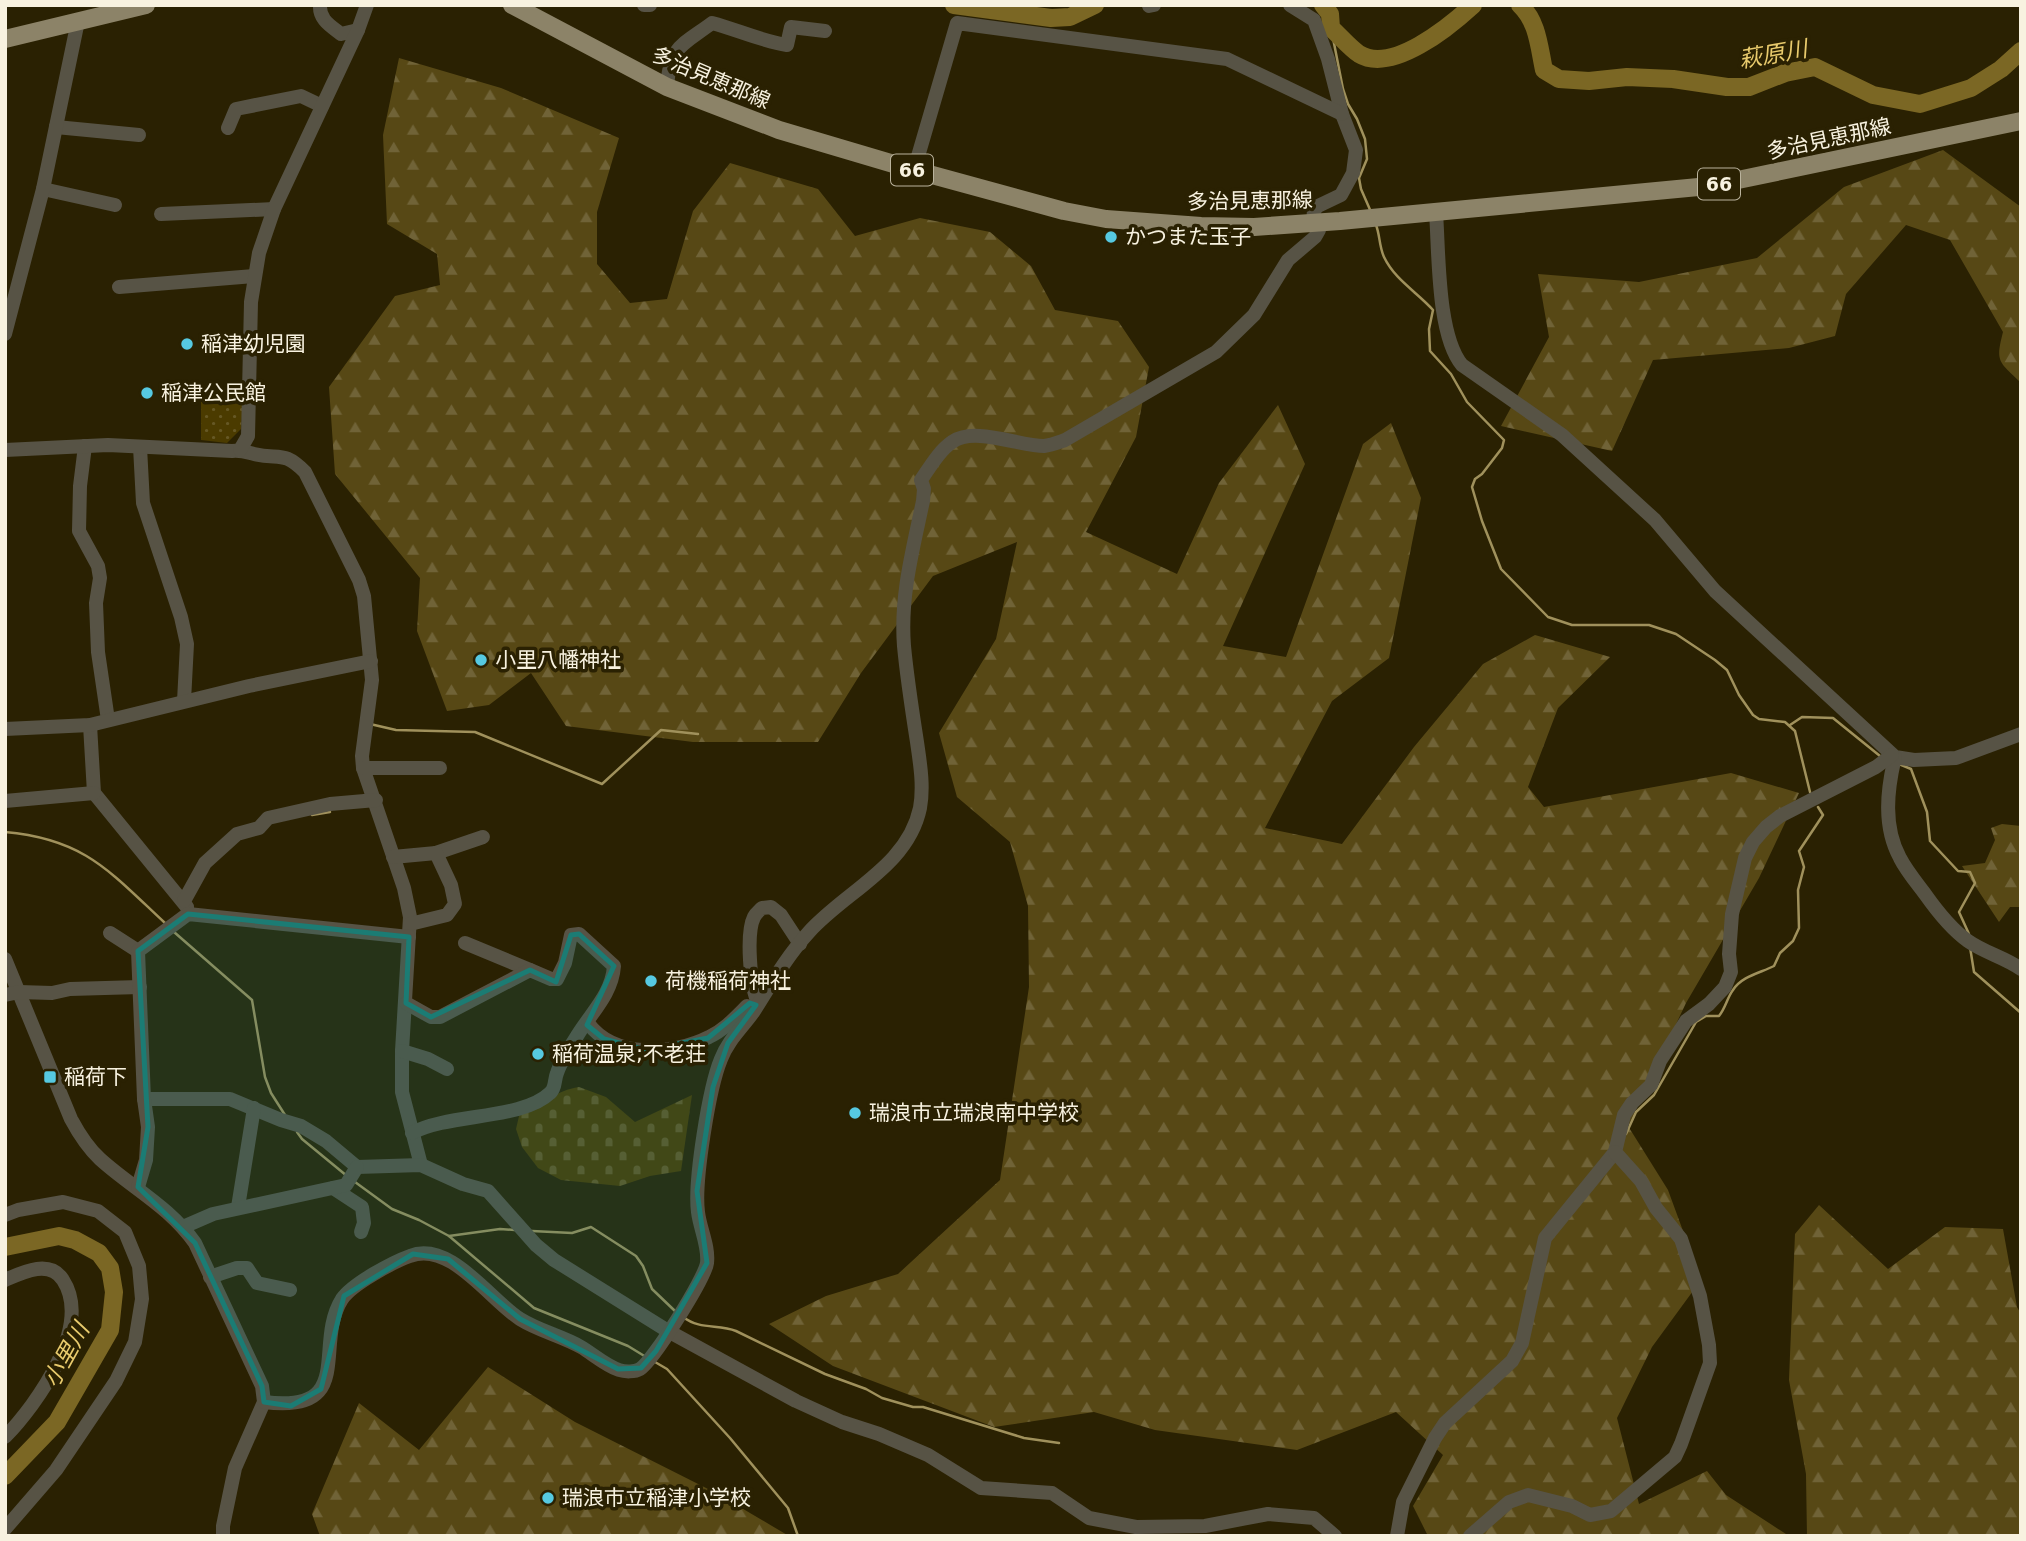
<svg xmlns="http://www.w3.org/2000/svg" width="2026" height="1541" font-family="'DejaVu Sans','Noto Sans JP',sans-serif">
<defs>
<pattern id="forest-firs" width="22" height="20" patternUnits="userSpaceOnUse" patternTransform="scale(1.75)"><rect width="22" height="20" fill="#574815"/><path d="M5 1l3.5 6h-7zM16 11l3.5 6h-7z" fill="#706337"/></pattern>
<pattern id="cemetery-stones" width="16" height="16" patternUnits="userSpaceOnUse" patternTransform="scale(1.75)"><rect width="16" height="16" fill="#4b3b00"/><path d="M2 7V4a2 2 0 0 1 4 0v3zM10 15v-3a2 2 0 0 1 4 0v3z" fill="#665825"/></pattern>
<pattern id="park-dots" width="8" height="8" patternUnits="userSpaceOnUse" patternTransform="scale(1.75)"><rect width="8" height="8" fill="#4b3b00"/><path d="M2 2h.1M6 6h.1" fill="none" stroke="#665825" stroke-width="1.8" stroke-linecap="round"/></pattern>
</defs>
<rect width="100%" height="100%" fill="#2a2102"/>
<g fill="url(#forest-firs)">
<polygon points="399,58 501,88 619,138 597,212 597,264 630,303 667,299 693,211 730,163 818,189 855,236 920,218 990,232 1031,266 1055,310 1118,321 1149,367 1136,437 1086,532 1177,574 1219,483 1278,405 1305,464 1223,646 1286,657 1363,444 1391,423 1421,498 1389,658 1332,701 1265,828 1342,844 1414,747 1483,664 1535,635 1610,657 1558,708 1528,787 1544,807 1731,773 1799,793 1759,878 1686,1003 1628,1126 1668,1190 1701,1280 1652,1347 1617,1418 1639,1504 1707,1471 1726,1495 1789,1536 1428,1536 1413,1506 1443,1455 1396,1412 1297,1450 1155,1430 1094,1412 994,1427 833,1366 769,1324 826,1296 898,1274 1000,1180 1029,987 1028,906 1010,842 957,797 939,733 996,639 1017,542 933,576 861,673 818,742 693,742 566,726 531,673 489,705 447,711 417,631 420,578 335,474 329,387 395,296 440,285 437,254 387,224 383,135"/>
<path d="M1943,150L2021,207V383C1999,361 1995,363 2003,332L1950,240L1906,225L1846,294L1835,336L1789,348L1653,360L1612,451L1501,426L1549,337L1538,274L1639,282L1757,258L1844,187Z"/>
<polygon points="2002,824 2021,826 2021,907 2010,907 1999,922 1962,866 1985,863 1995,840 1991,828"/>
<polygon points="1819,1205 1888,1269 1945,1227 2003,1229 2017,1307 2021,1314 2021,1536 1807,1536 1806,1474 1789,1380 1795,1234"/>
<polygon points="488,1367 575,1422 716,1493 789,1536 320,1536 312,1514 359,1403 419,1450"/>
</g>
<path fill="url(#cemetery-stones)" d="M579,1087L606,1097L635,1122L692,1095L681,1171L650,1176L620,1186L561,1180L538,1168L522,1147L516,1129L520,1112C541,1105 557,1090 579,1087Z"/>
<polygon fill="url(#park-dots)" points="201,399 243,401 241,429 227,443 201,440"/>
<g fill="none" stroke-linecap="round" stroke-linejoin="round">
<g stroke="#a0915c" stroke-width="2.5">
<polyline points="1331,28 1343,89 1348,104 1357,119 1365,139 1367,159 1359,178 1361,189 1371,212"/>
<path d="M1376,225C1380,235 1379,246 1384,257C1395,280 1417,292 1433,310L1429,329L1430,351L1451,374L1467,402L1504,440L1502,448L1482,474L1475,479L1472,487L1482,521L1501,569L1548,617L1572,625H1649L1676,634L1715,660L1727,670L1739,695L1753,715L1759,719L1785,722L1795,731L1810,792"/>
<polyline points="370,724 396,730 475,732 602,784 661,730 698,734"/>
<polyline points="1790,725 1802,717 1833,718 1880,756"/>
<polyline points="1899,764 1911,769 1927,812 1930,841 1958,871 1970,872 1975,883 1959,912 1969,934"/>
<polyline points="312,815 330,812"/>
<path d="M5,832C85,839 110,872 165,923"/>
<polyline points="174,932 252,1000 265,1077 271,1093 285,1115"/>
<polyline points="1970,947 1974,972 2021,1013"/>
<polyline points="297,1132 302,1139 347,1176"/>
<path d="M1626,1134L1636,1112L1654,1095L1696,1022L1706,1016H1719C1726,1007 1727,998 1733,990C1742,976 1760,973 1774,966L1780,953L1793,941L1799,928L1798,890L1804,867L1799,851L1823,815L1818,807"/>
<polyline points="355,1182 392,1209 419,1220 449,1236 534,1308 628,1346 646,1357"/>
<polyline points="532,1231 572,1233 591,1227 636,1256 643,1266 652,1289 675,1311"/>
<polyline points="449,1236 500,1229 515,1230"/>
<path d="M683,1317C700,1330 718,1324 736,1331L825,1374L866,1389L882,1398L913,1407H923L1024,1438L1059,1443"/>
<polyline points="655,1362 667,1369 730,1438 788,1508 798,1536"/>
</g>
<g stroke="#7b6724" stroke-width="18">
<polyline points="954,5 1051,18 1070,17 1095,5"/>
<path d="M1323,5L1330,14L1331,28C1340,36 1349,47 1359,54C1392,74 1449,27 1473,5"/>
<path d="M1520,5C1538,22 1539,47 1544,70L1559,79L1589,81L1627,77L1673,79L1727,87H1749L1785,73L1815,67L1873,95L1920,104L1971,88L2001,69L2021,51"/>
<polyline points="5,1247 59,1236 75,1240 99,1253 110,1268 114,1292 110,1330 57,1422 5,1476"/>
</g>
<g stroke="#575345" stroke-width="14">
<path d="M320,5C319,20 331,26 341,34L358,30"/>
<polyline points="644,5 650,5"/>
<polyline points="1290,5 1314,20 1328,59 1342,114 1356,150 1353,173 1341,195 1318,206 1314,210 1313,223"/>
<polyline points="1149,6 1154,5"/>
<path d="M667,87C670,46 681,46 712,23C738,30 761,41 787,45L791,27L825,31"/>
<polyline points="56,127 139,135"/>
<polyline points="228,128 236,109 301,96 322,106"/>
<polyline points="914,170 957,23 1227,59 1342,114"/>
<polyline points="43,189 115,205"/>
<path d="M1436,213C1439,252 1437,335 1462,365L1562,435L1655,520L1715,591L1895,757L1914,760L1956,758L2021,734"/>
<polyline points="161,214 274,209"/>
<polyline points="119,287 254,276"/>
<polyline points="5,334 43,189 78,21"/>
<polyline points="85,446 80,486 79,531 98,566 100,578 96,603 98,652 108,720"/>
<polyline points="140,447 143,503 181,617 187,644 184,701"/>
<path d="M5,450L108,445L232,451C241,450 246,452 254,454C280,460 283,450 305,472L359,580L364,596L372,680L362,756L363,768L404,888L410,917L402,1051V1092L421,1165"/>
<polyline points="240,450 248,436 251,302 259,253 274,209 358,30 367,5"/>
<polyline points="90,725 94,793 187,907"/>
<polyline points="5,729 90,725 249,686 371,661"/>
<path d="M1895,757C1887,790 1883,827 1900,858C1906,870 1916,882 1925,894C1937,911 1951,929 1968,941C1985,953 2004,957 2021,969"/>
<polyline points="363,768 440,768"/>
<polyline points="5,801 94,793"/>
<polyline points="436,853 483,837"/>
<polyline points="393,857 436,853 451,885 455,904 447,915 410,924"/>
<polyline points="184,901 205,863 237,834 259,828 268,818 330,804 376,800"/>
<polyline points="110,933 138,951"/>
<polyline points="465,943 530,970"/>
<path d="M5,959L71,1119C79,1134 87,1147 100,1159C132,1188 170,1207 195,1243L262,1386L264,1402L235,1468L223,1526V1536"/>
<polyline points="5,995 19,992 52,993 70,989 140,987"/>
<path d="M758,1002C750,987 746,933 754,917C756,913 759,911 762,908L771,907L781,915L800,944"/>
<path d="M406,1003L431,1017H440L530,970L551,979H557L565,963L571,935L579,934L614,966C612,994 591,1013 577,1036C570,1047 561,1061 557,1073C554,1080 556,1088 550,1093C522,1120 449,1113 412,1133"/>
<path d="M588,1023C614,1059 674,1055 709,1037C724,1030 735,1018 747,1006"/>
<polyline points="402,1051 428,1059 447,1069"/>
<polyline points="144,1099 230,1099 281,1120 301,1126 326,1141 357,1167 421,1165 463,1184 488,1191 536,1245 554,1260 668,1331 796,1401 842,1422 879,1434 928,1455 981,1488 1052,1493 1089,1518 1136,1527 1205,1526 1268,1514 1314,1518 1335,1536"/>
<polyline points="138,1187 146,1160 148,1127 144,1099 138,951 188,914 409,937"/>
<polyline points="333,1188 362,1207 364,1223 361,1232"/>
<polyline points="238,1207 254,1108"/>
<polyline points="5,1215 18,1210 63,1202 98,1211 125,1232 139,1266 142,1299 135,1342 116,1381 56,1470 5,1529"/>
<polyline points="183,1227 213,1214 346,1185 357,1167"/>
<polyline points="210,1277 237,1268 247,1268 257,1283 290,1290"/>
<path d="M5,1280C23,1272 50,1259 63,1280C93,1326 37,1404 5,1437"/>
<path d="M264,1402C357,1414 313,1345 342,1299C352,1284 393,1262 410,1256C450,1240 490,1300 520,1319C539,1331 562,1336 581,1347C593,1354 605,1365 619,1370C625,1372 635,1372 640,1369C653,1361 705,1278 707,1263C709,1246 700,1229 698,1212C694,1182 709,1088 721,1059C728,1040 743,1027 754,1011C771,984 787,956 809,932C846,891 908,866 920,808C924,786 920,763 917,742C912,710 907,678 904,646C900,596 913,549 923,501L924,489L921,480C930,467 939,451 952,442C974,426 1019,446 1044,446C1051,445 1059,442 1065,440L1216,352L1254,315L1288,260L1315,237L1319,230L1320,222"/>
<polyline points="1397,1536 1403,1502 1435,1438 1445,1423 1512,1361 1522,1343 1545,1238 1615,1152 1624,1115 1632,1103 1651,1085 1660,1061 1686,1021 1709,1004 1725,987 1731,972 1729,954 1732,914 1745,858 1753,842 1766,827 1780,816 1876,767 1892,755"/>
<polyline points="1470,1536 1509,1502 1528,1495 1572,1506 1590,1515 1611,1511 1675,1457 1681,1444 1710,1363 1709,1345 1700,1296 1681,1239 1656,1208 1641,1181 1615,1152"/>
</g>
<g stroke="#8c8368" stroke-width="18">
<polyline points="512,5 667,87 779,130 914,170 1064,211 1106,219 1201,226 1254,227 1340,221 1709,186 2021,121"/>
<polyline points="5,39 146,5"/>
</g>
</g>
<path fill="#1b7c74" fill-opacity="0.2" stroke="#1b7c74" stroke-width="5" stroke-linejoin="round" d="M188,914L409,937L406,1003L431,1017L530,970L556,982L571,935L579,934L614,966L587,1025L604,1039L646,1050L708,1038L750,1003L756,1005L728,1043L713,1087L697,1191L707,1263L656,1351L641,1368L618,1369L520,1319L448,1259L413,1254L344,1296L321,1389L291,1406L264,1402L262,1386L195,1243L138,1187L148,1127L138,951Z"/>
<g fill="#56c9e1" stroke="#2a2102" stroke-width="2.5">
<circle cx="1111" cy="237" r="7"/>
<circle cx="187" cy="344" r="7"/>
<circle cx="147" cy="393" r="7"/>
<circle cx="481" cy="660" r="7"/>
<circle cx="651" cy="981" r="7"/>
<circle cx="538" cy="1054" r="7"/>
<rect x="43" y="1070" width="14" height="14" rx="3.5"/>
<circle cx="855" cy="1113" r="7"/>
<circle cx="548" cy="1498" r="7"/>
</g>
<g text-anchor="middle" stroke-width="7" stroke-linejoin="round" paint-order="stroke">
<g fill="#2a2102" stroke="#bab39d" stroke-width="2">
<rect x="891" y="154.5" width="42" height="31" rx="5"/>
<rect x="1698" y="168.5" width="42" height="31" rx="5"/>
</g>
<g font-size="19" font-weight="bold" fill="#f8f2e0">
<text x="912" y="177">66</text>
<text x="1719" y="191">66</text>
</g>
<g font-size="21" fill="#f8f2e0" stroke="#2a2102">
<text transform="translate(711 78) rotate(23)" y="7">多治見恵那線</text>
<text transform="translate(1829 139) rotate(-12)" y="7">多治見恵那線</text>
<text transform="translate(1250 201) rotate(-1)" y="7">多治見恵那線</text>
</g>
<g font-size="21" fill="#f8f2e0" stroke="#2a2102" text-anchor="start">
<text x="1125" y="244">かつまた玉子</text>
<text x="201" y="351">稲津幼児園</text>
<text x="161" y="400">稲津公民館</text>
<text x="495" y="667">小里八幡神社</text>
<text x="665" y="988">荷機稲荷神社</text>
<text x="552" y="1061">稲荷温泉;不老荘</text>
<text x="64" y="1084">稲荷下</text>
<text x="869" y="1120">瑞浪市立瑞浪南中学校</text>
<text x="562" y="1505">瑞浪市立稲津小学校</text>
</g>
<g font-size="23" font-style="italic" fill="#e9cb6d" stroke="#2a2102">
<text transform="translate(1773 54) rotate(-10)" y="8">萩原川</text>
<text transform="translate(66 1355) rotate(-61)" y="8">小里川</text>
</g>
</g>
<rect width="2026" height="1541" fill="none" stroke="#f8f2e0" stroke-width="14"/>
</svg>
